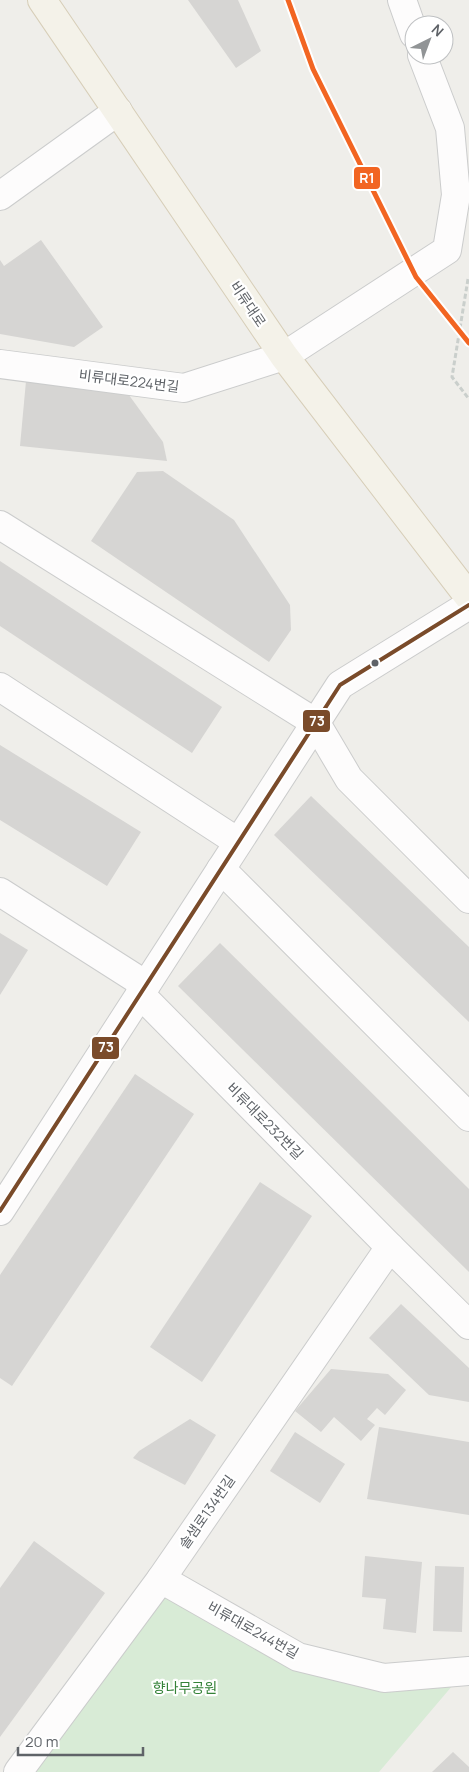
<svg xmlns="http://www.w3.org/2000/svg" width="469" height="1772" font-family="Manrope,'Noto Sans KR',sans-serif">
<rect width="100%" height="100%" fill="#efeeea"/>
<polygon fill="#d8ebd6" points="161,1579 298,1657 464,1672 379,1772 18,1772"/>
<g fill="#d6d5d3">
<polygon points="188,0 238,0 261,51 236,68"/>
<polygon points="41,240 103,327 74,347 0,334 0,260 4,266"/>
<polygon points="26,381 126,391 163,442 167,461 20,446"/>
<polygon points="163,471 234,520 290,605 291,630 269,662 91,541 137,472"/>
<polygon points="0,561 222,707 192,753 0,626"/>
<polygon points="0,745 141,832 107,886 0,820"/>
<polygon points="311,796 469,947 469,1022 274,835"/>
<polygon points="0,933 28,950 0,995"/>
<polygon points="220,943 469,1189 469,1272 178,986"/>
<polygon points="135,1074 194,1114 12,1386 0,1378 0,1275"/>
<polygon points="260,1182 312,1216 202,1382 150,1347"/>
<polygon points="401,1304 469,1368 469,1402 429,1395 369,1338"/>
<polygon points="331,1369 388,1374 406,1390 385,1415 377,1408 367,1419 375,1425 361,1441 334,1417 321,1432 295,1411"/>
<polygon points="190,1419 216,1435 185,1485 133,1458 139,1451"/>
<polygon points="379,1427 469,1442 469,1515 367,1499"/>
<polygon points="295,1432 345,1464 320,1503 270,1471"/>
<polygon points="34,1541 105,1593 0,1737 0,1588"/>
<polygon points="365,1556 422,1562 416,1633 383,1629 386,1599 362,1597"/>
<polygon points="435,1566 464,1567 462,1632 433,1631"/>
<polygon points="453,1752 469,1767 469,1772 432,1772"/>
</g>
<g fill="none" stroke-linecap="round" stroke-linejoin="round">
<g stroke="#cbcccc" stroke-width="30">
<g id="minor">
<polyline points="402,0 414,34"/>
<polyline points="0,196 118,111"/>
<polyline points="0,364 184,388 284,356 447,250 456,195 450,128 422,55"/>
<polyline points="0,525 316,723 349,779 469,899"/>
<polyline points="0,687 238,842"/>
<polyline points="221,869 469,1117"/>
<polyline points="0,892 146,985"/>
<polyline points="140,994 390,1247 469,1325"/>
<polyline points="0,1211 340,685 469,605"/>
<polyline points="161,1579 298,1657 384,1678 469,1671"/>
<polyline points="18,1772 161,1579 390,1247"/>
</g>
</g>
<g stroke="#d7ceb8" stroke-width="30">
<polyline id="major" points="42,0 284,356 469,597"/>
</g>
<polyline stroke="#cacfcc" stroke-width="3" stroke-dasharray="5 2.5" stroke-linecap="butt" points="468,279 452,377 469,399"/>
<use href="#minor" stroke="#fdfcfc" stroke-width="28"/>
<use href="#major" stroke="#f4f2e9" stroke-width="28"/>
<g stroke="#fff" stroke-width="8">
<polyline id="bus-1" points="0,1211 340,685 469,605"/>
</g>
<use href="#bus-1" stroke="#7a4b2a" stroke-width="4"/>
<g stroke="#fff" stroke-width="9">
<polyline id="rail-1" points="288,0 313,69 416,277 469,343"/>
</g>
<use href="#rail-1" stroke="#f26522" stroke-width="5"/>
</g>
<circle fill="#5f6368" stroke="#fff" stroke-width="2" cx="375" cy="663" r="4.5"/>
<g text-anchor="middle" stroke-width="4.5" stroke-linejoin="round" paint-order="stroke">
<g font-size="14" fill="#5f6368" stroke="#fff">
<text transform="translate(248 304) rotate(56)" y="5">비류대로</text>
<text transform="translate(129 381) rotate(7)" y="5">비류대로224번길</text>
<text transform="translate(265 1121) rotate(45)" y="5">비류대로232번길</text>
<text transform="translate(207 1512) rotate(-55)" y="5">솔샘로134번길</text>
<text transform="translate(253 1630) rotate(29)" y="5">비류대로244번길</text>
</g>
<g font-size="14" fill="#348238" stroke="#fff">
<text x="185" y="1693">향나무공원</text>
</g>
</g>
<g stroke="#fff" stroke-width="2">
<rect x="353" y="166" width="28" height="24" rx="5" fill="#f26522"/>
<rect x="302" y="709" width="29" height="24" rx="5" fill="#7a4b2a"/>
<rect x="91" y="1036" width="29" height="24" rx="5" fill="#7a4b2a"/>
</g>
<g font-size="14" text-anchor="middle" font-weight="bold" fill="#fff">
<text x="367" y="183">R1</text>
<text x="317" y="726">73</text>
<text x="106" y="1052">73</text>
</g>
<g transform="translate(429 40) rotate(42)"><circle r="24" fill="#ffffff" stroke="#bfc1c3"/>
<path d="M0-4L9 19L0 12L-9 19Z" fill="#919496"/>
<text y="-8" font-size="14" font-weight="bold" text-anchor="middle" fill="#5f6368">N</text>
</g>
<path d="M18 1747v8h125v-8" fill="none" stroke="#5f6368" stroke-width="2.5"/>
<text x="25" y="1747" font-size="15" fill="#5f6368" stroke="#ffffff" stroke-width="4" paint-order="stroke">20 m</text>
</svg>
